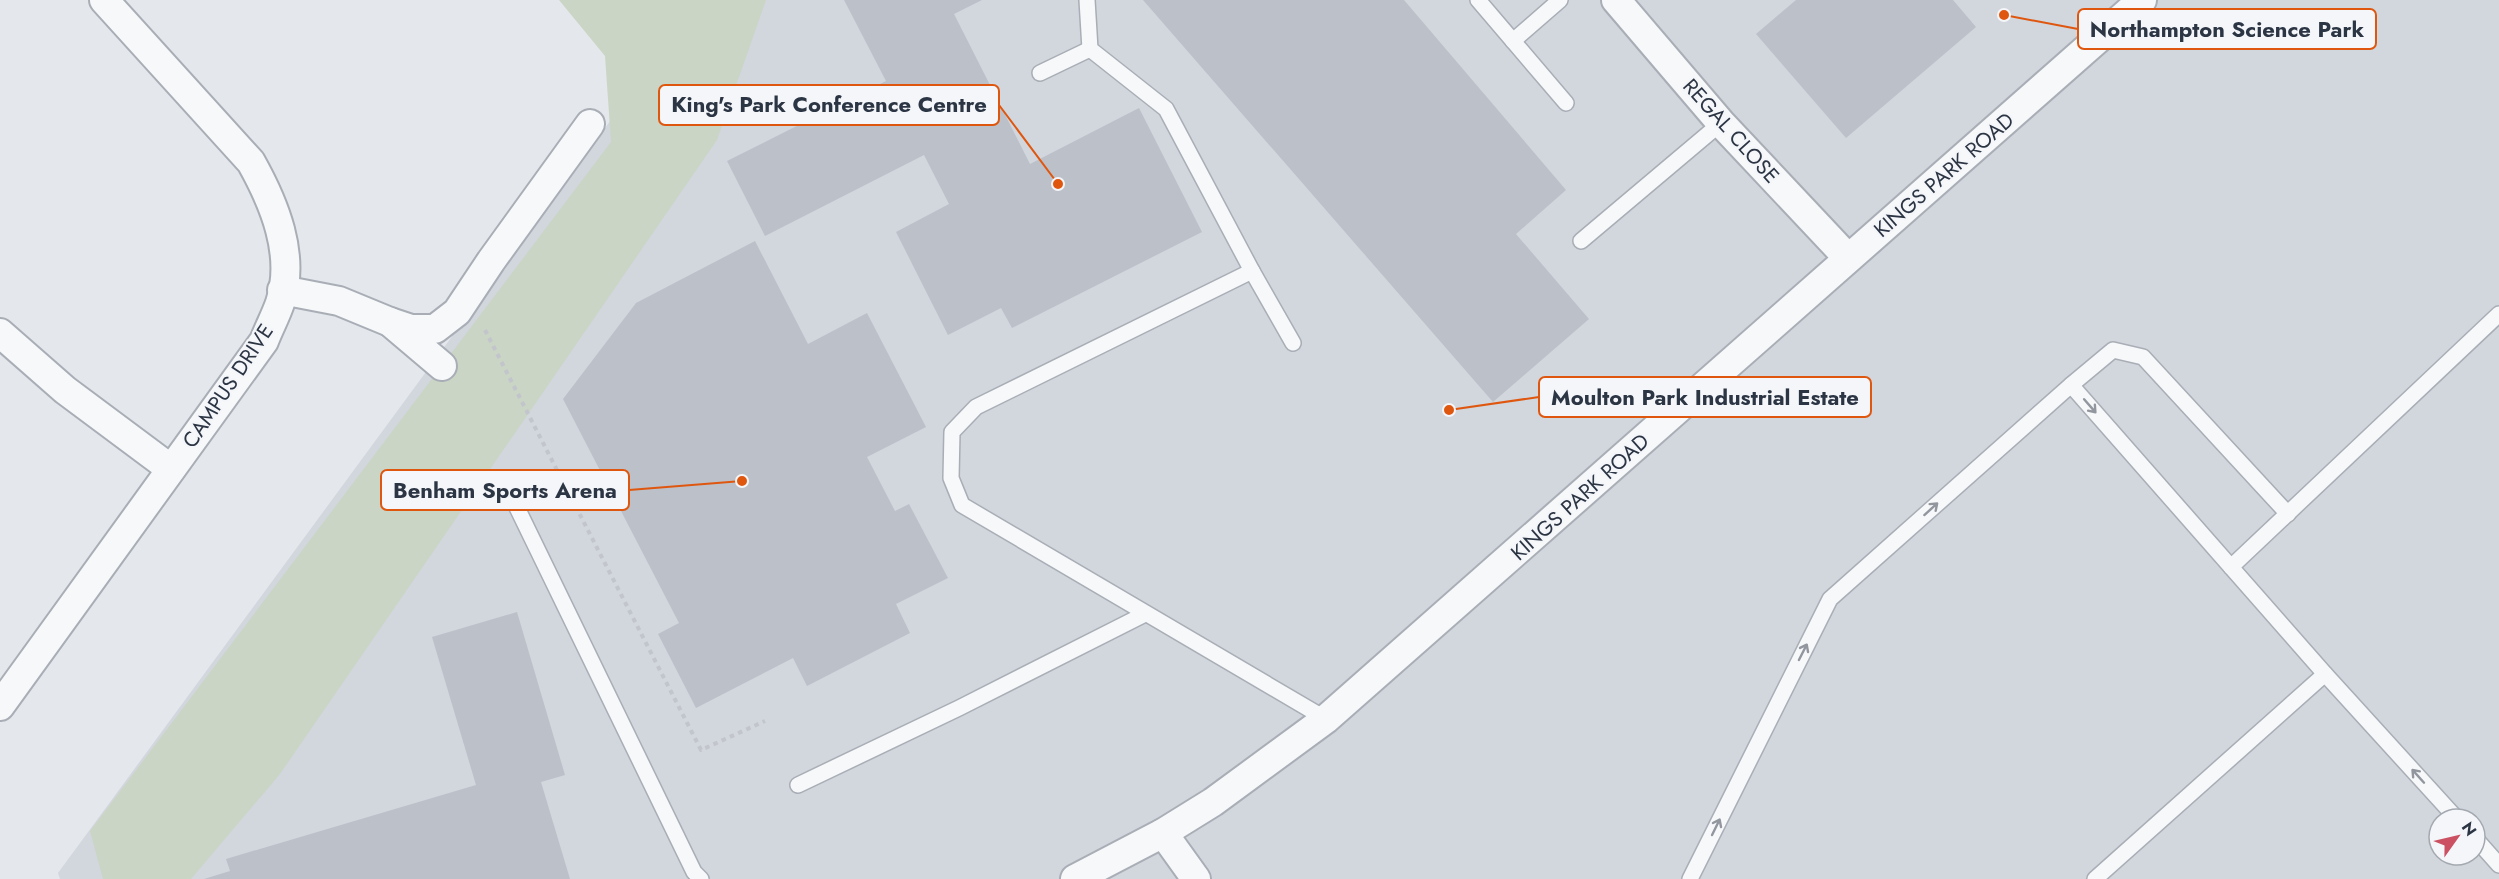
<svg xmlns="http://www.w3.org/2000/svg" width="2499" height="879" font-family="Jost,sans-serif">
<rect width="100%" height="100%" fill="#e4e7ec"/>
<path fill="#d2d6dd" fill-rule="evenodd" d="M699,0H2499V879H60L58,873ZM2439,819H2475V855H2439Z"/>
<polygon fill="#cad5c6" points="559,0 766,0 717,140 280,774 191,879 103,879 90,831 611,142 605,56"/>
<g fill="#bcc0c9">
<polygon points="844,0 982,0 954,14 1030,164 1139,108 1202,232 1012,328 1001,308 948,335 896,232 949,204 924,155 765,236 727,161 886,81"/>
<polygon points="1143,0 1404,0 1566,190 1516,234 1589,319 1493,402"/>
<polygon points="1796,0 1953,0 1976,27 1846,138 1756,34"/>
<polygon points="755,241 808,344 867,313 926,427 867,457 895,511 909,504 948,578 896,604 910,633 807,686 793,658 696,708 658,634 679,623 563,399 636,303"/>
<polygon points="517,612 565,775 541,782 570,879 204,879 230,871 226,859 476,785 432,637"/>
</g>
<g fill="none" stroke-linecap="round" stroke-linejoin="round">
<g stroke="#a9aeb6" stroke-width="18">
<g id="lane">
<polyline points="1087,0 1090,49 1166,109 1252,271 976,407 952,432 951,478 962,505 1326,719"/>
<polyline points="1478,0 1566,103"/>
<polyline points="1513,41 1560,0"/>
<polyline points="1040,73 1090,49"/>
<polyline points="1581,241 1721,123"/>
<polyline points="1252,271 1293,343"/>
<polyline points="2071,385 2113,350 2143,357 2288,514"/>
<polyline points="508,489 694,872 701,879"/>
<polyline points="2231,567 2499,314"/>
<polyline points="798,785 959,708 1145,614"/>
<polyline points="2475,838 2499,865"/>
<polyline points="1690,879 1830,599 2071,385 2325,674 2457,819"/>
<polyline points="2095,879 2325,674"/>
</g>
</g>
<g stroke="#a9aeb6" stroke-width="32">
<g id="street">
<polyline points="1616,0 1721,123 1848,258"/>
<polyline points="282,290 339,301 390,322 442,366"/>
<polyline points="390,322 411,329 435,329 457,312 491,261 590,124"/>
<polyline points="0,333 65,390 171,469"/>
<path d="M0,706L264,341C269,328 276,315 280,303C296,255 274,203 251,162L104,0"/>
<polyline points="1163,833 1196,879"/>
<polyline points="1075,879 1163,833 1213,802 1326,719 2142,0"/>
</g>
</g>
<polyline stroke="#c2c5cb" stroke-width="4" stroke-dasharray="4.5 4.5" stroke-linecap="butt" points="485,330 701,750 765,721"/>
<use href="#lane" stroke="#f7f8fa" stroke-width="15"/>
<use href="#street" stroke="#f7f8fa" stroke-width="28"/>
</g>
<defs><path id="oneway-shaft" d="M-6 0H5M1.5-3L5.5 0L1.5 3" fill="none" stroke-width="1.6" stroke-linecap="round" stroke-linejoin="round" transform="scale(1.5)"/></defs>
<g stroke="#92969f">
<use href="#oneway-shaft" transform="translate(2090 406) rotate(49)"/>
<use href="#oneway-shaft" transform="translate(1931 509) rotate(-42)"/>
<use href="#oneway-shaft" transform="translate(1803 652) rotate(-63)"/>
<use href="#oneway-shaft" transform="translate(2418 776) rotate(-132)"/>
<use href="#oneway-shaft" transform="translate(1716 827) rotate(-64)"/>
</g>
<g text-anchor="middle" stroke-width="4.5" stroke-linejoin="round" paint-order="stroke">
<g font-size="21" fill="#2c3544" stroke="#f4f6f9">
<text transform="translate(1731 131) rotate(48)" y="7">REGAL CLOSE</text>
<text transform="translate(1944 175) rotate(-41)" y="7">KINGS PARK ROAD</text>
<text transform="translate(228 386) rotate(-56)" y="7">CAMPUS DRIVE</text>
<text transform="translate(1580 497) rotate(-42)" y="7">KINGS PARK ROAD</text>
</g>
</g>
<path fill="none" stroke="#df570f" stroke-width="2" d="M2004 15L2078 29M1058 184L999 105M1449 410L1539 397M742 481L629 490"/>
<g fill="#df570f" stroke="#f4f6f9" stroke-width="2">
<circle cx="2004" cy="15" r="6"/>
<circle cx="1058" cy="184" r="6"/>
<circle cx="1449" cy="410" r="6"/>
<circle cx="742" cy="481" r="6"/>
</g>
<g fill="#f4f6f9" stroke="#df570f" stroke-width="2">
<rect x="2078" y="9" width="298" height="40" rx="6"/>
<rect x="659" y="85" width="340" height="40" rx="6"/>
<rect x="1539" y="377" width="332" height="40" rx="6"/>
<rect x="381" y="470" width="248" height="40" rx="6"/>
</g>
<g font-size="22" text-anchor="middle" font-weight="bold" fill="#2c3544">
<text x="2227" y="37">Northampton Science Park</text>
<text x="829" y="112">King's Park Conference Centre</text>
<text x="1705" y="405">Moulton Park Industrial Estate</text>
<text x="505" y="498">Benham Sports Arena</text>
</g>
<g transform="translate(2457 837) rotate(56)"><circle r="28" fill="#f4f6f9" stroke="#a4a9b1" stroke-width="1.5"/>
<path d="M0-4.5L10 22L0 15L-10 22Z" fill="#ca5062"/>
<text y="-9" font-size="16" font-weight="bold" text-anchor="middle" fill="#2c3544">N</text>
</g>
</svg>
